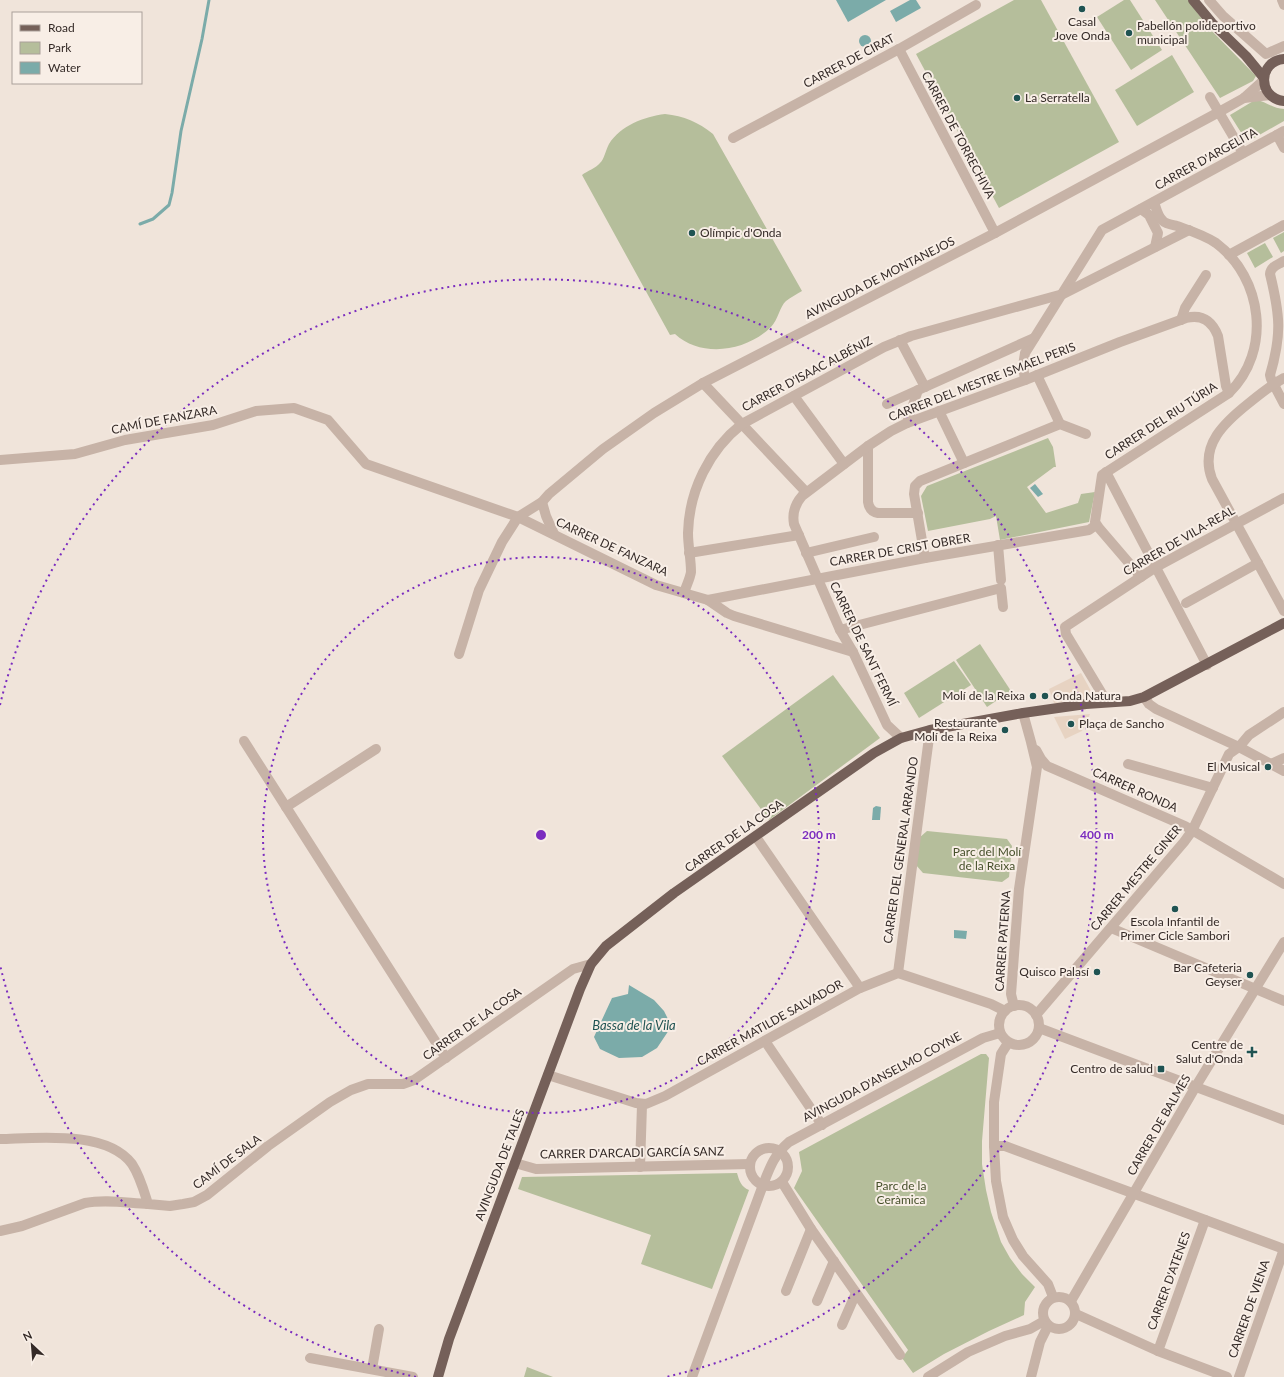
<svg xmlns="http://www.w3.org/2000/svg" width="1284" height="1377" font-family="Lato,sans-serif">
<rect width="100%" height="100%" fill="#f0e4da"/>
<g fill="#b5be9b">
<polygon points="1014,0 1041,0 1119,142 999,208 916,54"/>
<polygon points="1124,0 1130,0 1162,50 1131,70 1097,17"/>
<polygon points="1155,0 1188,0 1207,26 1256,76 1253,81 1220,98"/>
<polygon points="1172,55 1194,92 1137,126 1115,90"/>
<path d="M1255,100C1266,101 1273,109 1284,109V121L1247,142L1230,115Z"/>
<path d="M665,114C684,116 698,122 713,134L802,291C797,294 791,297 786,301C780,306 778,320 771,327C746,352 701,358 675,334L670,335L582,175C587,171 596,168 600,163C604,160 606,149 609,144C621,125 644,117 665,114Z"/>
<polygon points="1284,232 1284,251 1281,253 1273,238"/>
<polygon points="1265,243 1273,257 1255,268 1247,253"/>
<polygon points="1048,438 1053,447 1056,467 1054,467 1027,487 1046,513 1078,503 1081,494 1095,492 1089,522 1000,540 996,516 990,519 928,531 921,496 927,486"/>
<polygon points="980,644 1011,691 987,707 956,660"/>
<polygon points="954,661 971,685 919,718 904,693"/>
<polygon points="833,675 880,738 769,820 722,756"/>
<polygon points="927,831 1007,839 1012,846 1009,877 1002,882 923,873 916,865 919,838"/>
<polygon points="981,1054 986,1054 989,1058 982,1141 982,1164 986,1190 991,1212 1001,1242 1010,1258 1022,1274 1035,1287 1025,1302 1024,1315 989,1331 944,1354 913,1373 902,1358 908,1350 794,1188 802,1171 799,1152"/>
<path d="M737,1173C739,1180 741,1187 749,1190L712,1289L641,1264L651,1235L518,1189L522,1177Z"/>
<polygon points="527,1367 553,1377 524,1377"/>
</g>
<g fill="#e7d3c2">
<polygon points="1081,673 1095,698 1054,703 1049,689"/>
<polygon points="1090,714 1082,731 1065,739 1054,717"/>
</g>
<g fill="#7baba9">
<polygon points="836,0 886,0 848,22"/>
<polygon points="910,0 916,0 921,8 896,22 890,11"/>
<circle cx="865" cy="41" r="6"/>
<polygon points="1035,484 1043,494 1038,497 1030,488"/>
<polygon points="876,806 881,807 880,820 872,820 873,808"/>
<polygon points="954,930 967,931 966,939 954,938"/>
<polygon points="629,985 654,1000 664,1011 669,1021 669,1030 657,1048 642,1057 619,1058 600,1049 594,1037 612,998 628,994"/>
</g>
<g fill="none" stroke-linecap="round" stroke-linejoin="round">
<polyline stroke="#7baba9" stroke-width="3" points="140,224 153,219 169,205 172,193 181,131 202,39 209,0"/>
<g stroke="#c7b3a7" stroke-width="10">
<polyline points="1209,0 1223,16 1266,54 1284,46"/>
<polyline points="1282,0 1284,5"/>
<polyline points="899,49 995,233"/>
<polyline points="1210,97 1243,153"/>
<polyline points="1244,98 1270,95"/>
<polyline points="1277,135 1284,148"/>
<polyline points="733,138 899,49 976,5"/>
<polyline points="1141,209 1149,215 1158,233 1155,247"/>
<polyline points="1229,255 1284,225"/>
<path d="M1284,261C1278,265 1271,266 1270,274C1280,315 1282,334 1270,375L1271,379L1284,404"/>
<polyline points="1181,320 1185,308 1206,275"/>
<polyline points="900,340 925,387"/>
<polyline points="1037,375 1060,424"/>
<path d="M1284,378C1271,385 1260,394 1249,403C1225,422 1199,445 1212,479L1284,611"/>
<polyline points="1025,380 1023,366 1025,353 1102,230 1284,131"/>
<polyline points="703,383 806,492"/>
<polyline points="794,396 844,464"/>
<polyline points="887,404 1034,338"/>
<polyline points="939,411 964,463"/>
<polyline points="907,423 918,390"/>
<path d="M868,446V502C869,508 872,512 878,513H918"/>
<polyline points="0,460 75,454 125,440 213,425 256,411 294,408 328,420 366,464 518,517 656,585 708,600 727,613 734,616 853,652"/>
<polyline points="1106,472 1207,665"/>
<polyline points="542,502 546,516 554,534"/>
<polyline points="998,545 1001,580"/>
<polyline points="689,553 799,535"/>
<polyline points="806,553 874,537"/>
<polyline points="925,558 914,494 915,486 920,481 1060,424 1086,434"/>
<path d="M1141,577L1099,528L1095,522L1102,475L1229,393C1272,351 1263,278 1216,243C1204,235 1191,231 1177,226C1173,225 1166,224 1163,221C1158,217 1156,208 1154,202"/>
<path d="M684,593C686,586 690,579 691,572C691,559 688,546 688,533C689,491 709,450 742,424L884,347L911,336L1063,294L1189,230"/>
<polyline points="708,600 925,558 1089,530 1096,525"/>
<polyline points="1186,603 1258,563"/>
<polyline points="840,630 1001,588 1003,607"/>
<polyline points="459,654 479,590 502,542 518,517 542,502 549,494 603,449 654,413 703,383 995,233 1219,112 1244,98 1264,80"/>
<polyline points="1144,697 1149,704 1156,709 1239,747 1284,771"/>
<polyline points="1107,702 1066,634 1065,627 1156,567 1284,498"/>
<path d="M901,738L887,725L853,652L840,630L794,524C792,513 795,504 802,496L868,446L891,431L907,423L1025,380L1120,342L1186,318C1202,314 1212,321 1218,336L1226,386L1229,393"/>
<polyline points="244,741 446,1058"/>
<polyline points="1036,750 1041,759 1047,766 1185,826 1284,884"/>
<polyline points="1128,764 1213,788"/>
<polyline points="1271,764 1284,758"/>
<polyline points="286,807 376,749"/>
<polyline points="756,837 860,988"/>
<polyline points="1111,928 1284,1001"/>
<polyline points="898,973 930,730"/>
<circle cx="1019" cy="1025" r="20"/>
<polyline points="1014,1006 1011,994 1019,889 1037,767 1031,742 1023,713"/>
<polyline points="1036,1015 1184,842 1192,831 1229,754 1239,747 1249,735 1284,712"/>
<polyline points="1039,1028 1284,1120"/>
<polyline points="765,1041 822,1125"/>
<polyline points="1008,1043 1001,1054 994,1102 994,1146 996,1181 1003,1217 1013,1240 1023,1256 1048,1284 1053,1297"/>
<polyline points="548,1075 636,1103 646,1104 665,1096 860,988 898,973 991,1004 1005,1011"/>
<path d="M0,1139C38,1138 107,1130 132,1164C140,1176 144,1191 148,1204L170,1206L183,1204L194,1202L207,1195L268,1146L330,1102L351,1090L368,1084H403L414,1080L573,969L591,964"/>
<polyline points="994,1146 1005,1146 1284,1249"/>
<circle cx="769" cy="1167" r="19"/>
<polyline points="515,1163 536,1169 750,1164"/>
<polyline points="640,1167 642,1105"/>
<polyline points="782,1182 811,1229 900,1355"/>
<path d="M0,1231L22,1226L85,1203C106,1199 127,1203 148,1204"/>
<polyline points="786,1291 811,1229"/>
<circle cx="1059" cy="1313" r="16"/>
<polyline points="817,1301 834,1261"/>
<polyline points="1071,1301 1196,1086 1284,942"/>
<polyline points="1076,1314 1158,1351 1227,1377"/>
<polyline points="842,1325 856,1293"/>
<polyline points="1158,1351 1205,1220"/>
<polyline points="310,1358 413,1377"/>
<polyline points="372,1369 379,1329"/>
<path d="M692,1377L763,1185C770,1167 774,1155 789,1142L983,1038L1000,1033"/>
<polyline points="928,1377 968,1352 1005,1336 1030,1329 1044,1321"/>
<polyline points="1031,1377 1040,1342 1048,1326"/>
<polyline points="1239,1377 1284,1249"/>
</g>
<g stroke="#756059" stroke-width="10">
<polyline points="1193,0 1212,23 1246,56 1264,78"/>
<path d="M1284,59C1258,61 1257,98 1284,101"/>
<polyline points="438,1377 449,1339 580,989 591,964 606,946 674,893 874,753 901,738 930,730 1023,713 1086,704 1130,701 1144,697 1284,623"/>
</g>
</g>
<g fill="none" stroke="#7b2cbf" stroke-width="2" stroke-dasharray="2 4">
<circle cx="541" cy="835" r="278"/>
<path d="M416 1377A556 556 0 0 1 0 965M0 705A556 556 0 1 1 666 1377"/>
</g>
<g fill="#1f5352" stroke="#f8eee6" stroke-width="1.5">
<circle cx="1082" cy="9" r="4"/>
<circle cx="1129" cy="33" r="4"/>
<circle cx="1017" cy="98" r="4"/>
<circle cx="692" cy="233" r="4"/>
<circle cx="1033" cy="696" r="4"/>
<circle cx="1045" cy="696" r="4"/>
<circle cx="1071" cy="724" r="4"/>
<circle cx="1005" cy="730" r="4"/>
<circle cx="1268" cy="767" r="4"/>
<circle cx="1175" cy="909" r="4"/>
<circle cx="1097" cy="972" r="4"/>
<circle cx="1250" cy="975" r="4"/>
<path d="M1250 1046h4v4h4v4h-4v4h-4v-4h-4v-4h4z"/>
<rect x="1157" y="1065" width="8" height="8" rx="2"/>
</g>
<g text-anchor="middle" stroke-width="4" stroke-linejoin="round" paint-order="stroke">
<g font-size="12" fill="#342a27" stroke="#f8eee6" text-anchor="end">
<text x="1082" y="26" text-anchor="middle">Casal<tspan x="1082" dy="14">Jove Onda</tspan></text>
<text x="1137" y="30" text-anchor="start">Pabellón polideportivo<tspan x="1137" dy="14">municipal</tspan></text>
<text x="1025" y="102" text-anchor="start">La Serratella</text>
<text x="700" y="237" text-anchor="start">Olímpic d'Onda</text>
<text x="1025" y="700">Molí de la Reixa</text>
<text x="1053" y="700" text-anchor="start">Onda Natura</text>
<text x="997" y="727">Restaurante<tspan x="997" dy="14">Molí de la Reixa</tspan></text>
<text x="1079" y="728" text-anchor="start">Plaça de Sancho</text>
<text x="1260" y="771">El Musical</text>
<text x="1175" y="926" text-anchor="middle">Escola Infantil de<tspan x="1175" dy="14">Primer Cicle Sambori</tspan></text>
<text x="1242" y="972">Bar Cafeteria<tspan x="1242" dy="14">Geyser</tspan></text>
<text x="1089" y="976">Quisco Palasí</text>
<text x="1243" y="1049">Centre de<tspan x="1243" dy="14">Salut d'Onda</tspan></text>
<text x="1153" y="1073">Centro de salud</text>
</g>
<g font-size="12" fill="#342a27" stroke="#f8eee6">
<text transform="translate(849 61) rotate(-28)" y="4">CARRER DE CIRAT</text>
<text transform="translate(958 135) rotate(62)" y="4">CARRER DE TORRECHIVA</text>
<text transform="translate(1206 159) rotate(-29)" y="4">CARRER D'ARGELITA</text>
<text transform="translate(880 278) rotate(-27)" y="4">AVINGUDA DE MONTANEJOS</text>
<text transform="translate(807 374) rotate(-28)" y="4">CARRER D'ISAAC ALBÉNIZ</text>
<text transform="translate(982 382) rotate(-21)" y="4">CARRER DEL MESTRE ISMAEL PERIS</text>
<text transform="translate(164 420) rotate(-11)" y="4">CAMÍ DE FANZARA</text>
<text transform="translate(1161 421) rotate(-33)" y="4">CARRER DEL RIU TÚRIA</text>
<text transform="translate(1179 541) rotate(-30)" y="4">CARRER DE VILA-REAL</text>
<text transform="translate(612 547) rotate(25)" y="4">CARRER DE FANZARA</text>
<text transform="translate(900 550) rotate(-10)" y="4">CARRER DE CRIST OBRER</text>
<text transform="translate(863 644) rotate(64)" y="4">CARRER DE SANT FERMÍ</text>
<text transform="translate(1135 790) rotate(24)" y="4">CARRER RONDA</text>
<text transform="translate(734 836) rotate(-35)" y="4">CARRER DE LA COSA</text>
<text transform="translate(901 850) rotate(-82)" y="4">CARRER DEL GENERAL ARRANDO</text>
<text transform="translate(1136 878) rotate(-50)" y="4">CARRER MESTRE GINER</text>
<text transform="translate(1003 941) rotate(-86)" y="4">CARRER PATERNA</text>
<text transform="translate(770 1023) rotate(-29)" y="4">CARRER MATILDE SALVADOR</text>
<text transform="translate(472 1024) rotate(-35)" y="4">CARRER DE LA COSA</text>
<text transform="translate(882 1077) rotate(-28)" y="4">AVINGUDA D'ANSELMO COYNE</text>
<text transform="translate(1159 1125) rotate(-60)" y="4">CARRER DE BALMES</text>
<text transform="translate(632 1153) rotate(-1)" y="4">CARRER D'ARCADI GARCÍA SANZ</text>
<text transform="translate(227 1162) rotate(-37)" y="4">CAMÍ DE SALA</text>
<text transform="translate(500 1165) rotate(-69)" y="4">AVINGUDA DE TALES</text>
<text transform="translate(1169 1281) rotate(-70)" y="4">CARRER D'ATENES</text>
<text transform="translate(1249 1309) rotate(-71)" y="4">CARRER DE VIENA</text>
</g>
<g font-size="12" fill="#47512c" stroke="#f8eee6">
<text x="987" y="856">Parc del Molí<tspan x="987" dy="14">de la Reixa</tspan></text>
<text x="901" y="1190">Parc de la<tspan x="901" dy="14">Ceràmica</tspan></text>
</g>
<g font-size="13" font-style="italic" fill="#1f5352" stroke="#f8eee6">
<text x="634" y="1030">Bassa de la Vila</text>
</g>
</g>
<circle cx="541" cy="835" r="6" fill="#7b2cbf" stroke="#f8eee6" stroke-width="2"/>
<g font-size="12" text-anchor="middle" font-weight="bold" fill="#7b2cbf" stroke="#f8eee6" stroke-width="4" stroke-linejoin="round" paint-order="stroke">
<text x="819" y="839">200 m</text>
<text x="1097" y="839">400 m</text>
</g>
<rect x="12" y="12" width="130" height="72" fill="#f8eee6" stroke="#aaa09a"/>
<rect x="20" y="25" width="20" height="6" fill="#756059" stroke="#aaa09a"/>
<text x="48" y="32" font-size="12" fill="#342a27">Road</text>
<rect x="20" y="42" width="20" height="12" fill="#b5be9b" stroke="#aaa09a"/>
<text x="48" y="52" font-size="12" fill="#342a27">Park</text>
<rect x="20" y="62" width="20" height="12" fill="#7baba9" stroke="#aaa09a"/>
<text x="48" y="72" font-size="12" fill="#342a27">Water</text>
<g transform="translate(32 1345) rotate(334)" stroke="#f8eee6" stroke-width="3" paint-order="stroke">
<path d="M0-3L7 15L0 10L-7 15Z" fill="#342a27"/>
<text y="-6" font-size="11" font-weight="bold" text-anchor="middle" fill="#342a27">N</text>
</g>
</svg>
